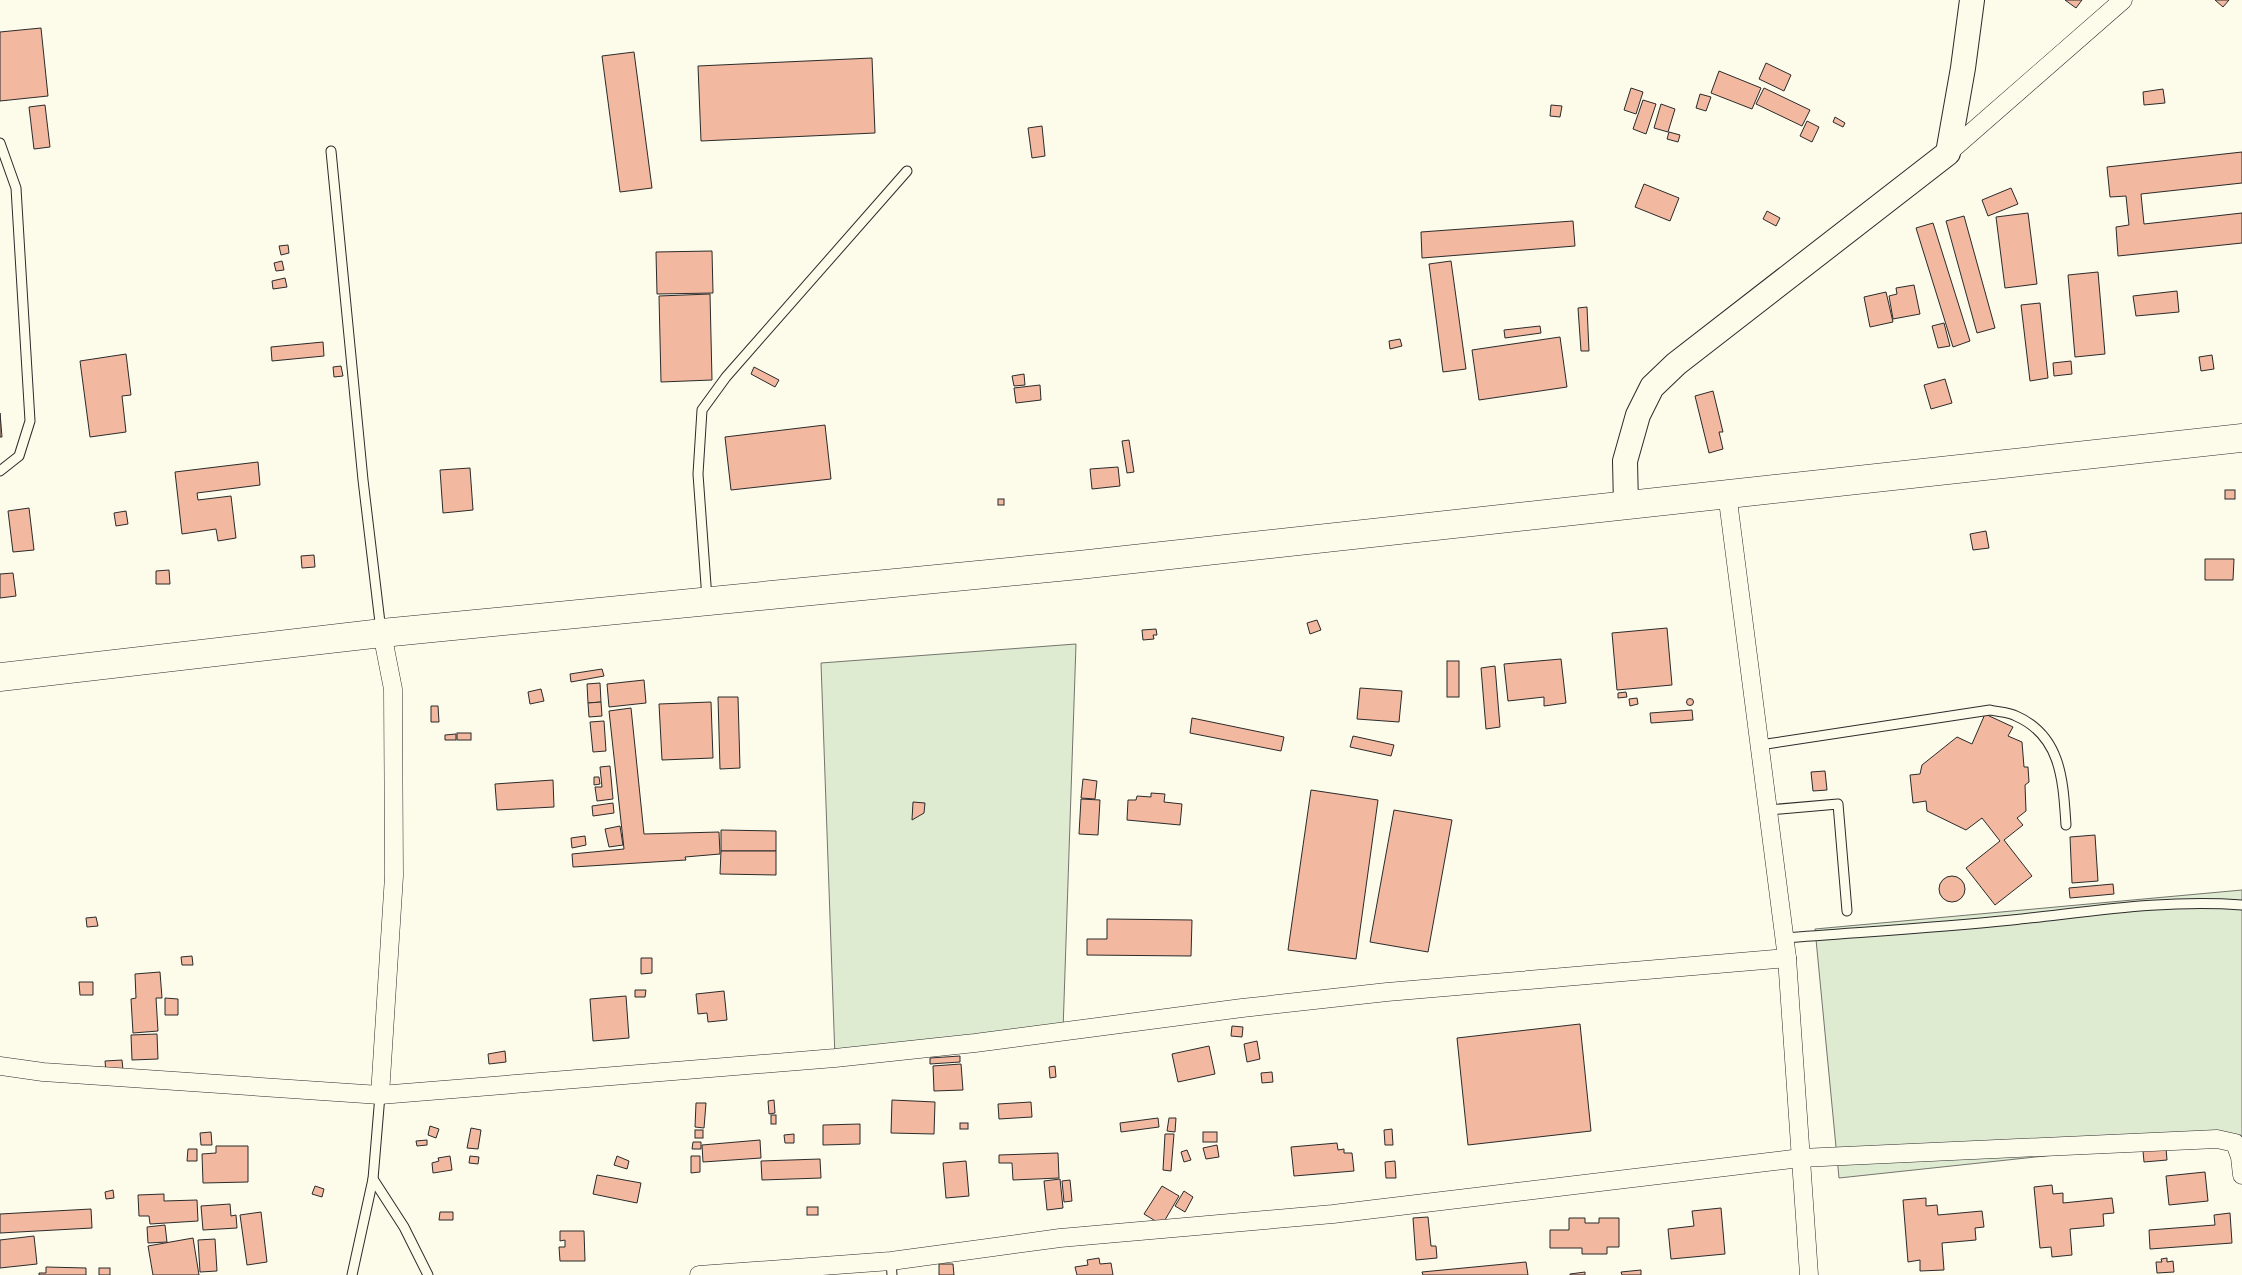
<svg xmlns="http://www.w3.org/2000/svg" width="2242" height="1275" font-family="Helvetica,sans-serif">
<rect width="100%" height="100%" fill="#fdfbea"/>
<g fill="#deebd1" stroke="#74746e">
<polygon points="1076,644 1063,1031 835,1058 821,663"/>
<polygon points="2242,890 2242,1144 2241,1135 1839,1178 1815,929"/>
</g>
<g fill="#f2b8a0" stroke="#2b2b2b">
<polygon points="2065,0 2082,0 2076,8"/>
<polygon points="2215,0 2229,0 2223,7"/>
<polygon points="41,28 48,96 0,101 0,32"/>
<polygon points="634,52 652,188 620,192 602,56"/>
<polygon points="872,58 875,133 701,141 698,66"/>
<polygon points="1766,63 1791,75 1784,91 1759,79"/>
<polygon points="1719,71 1761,88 1752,109 1711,93"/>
<polygon points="1631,88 1643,92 1636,114 1624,110"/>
<polygon points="1764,88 1810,110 1802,126 1756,104"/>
<polygon points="2163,89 2165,103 2144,105 2143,92"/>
<polygon points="1700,94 1711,97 1706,111 1696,108"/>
<polygon points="1643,100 1656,104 1646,134 1633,129"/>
<polygon points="1661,104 1675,109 1668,132 1654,128"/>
<polygon points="45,105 50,147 34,149 29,107"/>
<polygon points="1551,105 1562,106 1560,117 1550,116"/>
<polygon points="1835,117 1845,123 1843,127 1833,122"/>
<polygon points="1807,121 1819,127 1812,142 1800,136"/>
<polygon points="1042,126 1045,156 1032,158 1028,128"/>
<polygon points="1669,132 1680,135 1678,142 1667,139"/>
<polygon points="2242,152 2242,183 2141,194 2144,224 2242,213 2242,243 2118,256 2116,227 2129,225 2126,196 2110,197 2107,167"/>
<polygon points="1644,184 1679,198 1670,221 1635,207"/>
<polygon points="2011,188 2018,204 1988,216 1982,200"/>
<polygon points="1767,211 1780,218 1776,226 1763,219"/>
<polygon points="2028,213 2037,284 2005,288 1996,217"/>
<polygon points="1964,216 1995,328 1977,333 1946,221"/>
<polygon points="1573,221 1575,246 1422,258 1421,232"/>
<polygon points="1933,223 1970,341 1953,347 1916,228"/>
<polygon points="288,245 289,253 281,255 279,246"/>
<polygon points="712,251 713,293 657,294 656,252"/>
<polygon points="282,261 284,270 276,271 274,263"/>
<polygon points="1451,261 1466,369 1443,372 1429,264"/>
<polygon points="2098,272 2105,354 2075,357 2068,275"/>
<polygon points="285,278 287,287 273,289 272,281"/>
<polygon points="1914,285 1920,314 1893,319 1889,296 1897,294 1896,288"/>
<polygon points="2177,291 2179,312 2136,316 2133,296"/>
<polygon points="1886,292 1893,322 1870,327 1864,297"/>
<polygon points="710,294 712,380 661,382 659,296"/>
<polygon points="2040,303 2048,378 2030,381 2021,305"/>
<polygon points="1587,307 1589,351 1581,351 1578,308"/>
<polygon points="1944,323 1950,346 1938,348 1932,326"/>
<polygon points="1540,326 1541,333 1505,338 1504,330"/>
<polygon points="1560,337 1567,387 1479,400 1472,350"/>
<polygon points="1400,339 1402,346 1390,349 1389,341"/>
<polygon points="323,342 324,356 272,361 271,347"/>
<polygon points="126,354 131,395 122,396 126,432 90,437 80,361"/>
<polygon points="2212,355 2214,369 2201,371 2199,357"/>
<polygon points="2071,361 2072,374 2054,376 2053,363"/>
<polygon points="341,366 343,376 334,377 333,367"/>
<polygon points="754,367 779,380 775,387 751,374"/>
<polygon points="1024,374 1025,385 1014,386 1012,376"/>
<polygon points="1945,379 1952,403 1931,409 1924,385"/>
<polygon points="1040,385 1041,400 1016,403 1014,388"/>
<polygon points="1713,391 1723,432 1719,432 1723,449 1709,453 1695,396"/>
<polygon points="0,413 2,437 0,437"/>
<polygon points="825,425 831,479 731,490 725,437"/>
<polygon points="1129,440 1134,472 1127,473 1122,441"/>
<polygon points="258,462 260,485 197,493 198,500 231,496 236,538 218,541 216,529 182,534 175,472"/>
<polygon points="1118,467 1120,486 1092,489 1090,469"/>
<polygon points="470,468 473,510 443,513 440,470"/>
<rect x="2225" y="490" width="10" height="9"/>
<rect x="998" y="499" width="6" height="6"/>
<polygon points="29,508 34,550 13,552 8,511"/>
<polygon points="126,511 128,524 116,526 114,513"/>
<polygon points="1986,531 1989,548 1973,550 1970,534"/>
<polygon points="314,555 315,567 302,568 301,556"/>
<polygon points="2205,559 2234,559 2233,580 2205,580"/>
<polygon points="169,570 170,584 156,584 156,571"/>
<polygon points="13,573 16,596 0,598 0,574"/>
<polygon points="1317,620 1321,630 1310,634 1307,623"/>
<polygon points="1667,628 1672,685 1617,690 1612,633"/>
<polygon points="1156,629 1157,635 1153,635 1154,639 1143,640 1142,630"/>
<polygon points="1561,659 1566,703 1544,706 1544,697 1508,701 1504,664"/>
<rect x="1447" y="661" width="12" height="36"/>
<polygon points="1495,666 1500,727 1486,729 1481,668"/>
<polygon points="602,669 604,676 571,682 570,674"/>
<polygon points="644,680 646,703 609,707 607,684"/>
<polygon points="600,683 601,702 588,703 587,684"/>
<polygon points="1360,688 1402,691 1399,722 1357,719"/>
<polygon points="541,689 544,701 530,704 528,692"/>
<polygon points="1626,692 1627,697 1618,698 1618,693"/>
<polygon points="718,697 738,697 740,768 720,769"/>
<polygon points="1637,698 1638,704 1630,706 1629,699"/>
<circle cx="1690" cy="702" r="3.5"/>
<polygon points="601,702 602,716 589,717 588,703"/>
<polygon points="711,702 713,758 662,760 659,704"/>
<polygon points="431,706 438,706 439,722 431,722"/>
<polygon points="631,708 644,834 719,832 720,854 685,857 686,860 573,867 572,854 624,849 609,711"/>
<polygon points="1692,710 1693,720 1651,723 1650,713"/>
<polygon points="1985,714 2013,727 2008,736 2022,742 2024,767 2028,767 2029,782 2025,785 2026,811 2017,818 2023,825 2004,840 2032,876 1995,905 1966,868 2000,841 1982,818 1966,830 1927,811 1926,801 1913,803 1910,775 1920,774 1922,765 1957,737 1972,744"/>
<polygon points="1192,718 1284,737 1281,751 1190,733"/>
<polygon points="604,721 606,751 593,752 590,722"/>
<rect x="457" y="733" width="14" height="7"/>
<polygon points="456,734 456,740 445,740 445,735"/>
<polygon points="1353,736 1394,745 1391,756 1350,747"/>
<polygon points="610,766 613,799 597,801 595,787 602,787 600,767"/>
<polygon points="1825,771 1827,790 1813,791 1811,772"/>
<polygon points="594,777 599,777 600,784 594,785"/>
<polygon points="1083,779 1097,781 1095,799 1081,798"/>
<polygon points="553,780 554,807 497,810 495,784"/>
<polygon points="1311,790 1378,800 1356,959 1288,950"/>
<polygon points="1151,793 1165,794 1164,802 1182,804 1180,825 1127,820 1128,800 1136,800 1137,796 1151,797"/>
<polygon points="1081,799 1100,800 1098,835 1079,834"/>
<polygon points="913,802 925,803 924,813 912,820"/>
<polygon points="613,803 614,813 593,816 592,806"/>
<polygon points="1394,810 1452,820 1428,952 1370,942"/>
<polygon points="620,826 623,845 609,847 605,829"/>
<polygon points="721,830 776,831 776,851 721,851"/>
<polygon points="2095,835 2098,881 2072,883 2070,837"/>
<polygon points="585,836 586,845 572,848 571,838"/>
<polygon points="721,851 776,851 776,875 720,874"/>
<circle cx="1952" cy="889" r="13"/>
<polygon points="2113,884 2114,894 2070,898 2069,888"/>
<polygon points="96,917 98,926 87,927 86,918"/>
<polygon points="1107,919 1192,920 1191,956 1087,955 1087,939 1107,939"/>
<polygon points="192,956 193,965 182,965 181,957"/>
<polygon points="641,958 652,958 652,973 641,974"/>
<polygon points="160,972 162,998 156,998 158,1031 133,1033 131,999 136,998 135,974"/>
<polygon points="79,982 93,982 93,995 80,995"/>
<polygon points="635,990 646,990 645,997 635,997"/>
<polygon points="724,991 727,1020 708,1022 707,1013 698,1014 696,994"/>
<polygon points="626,996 629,1038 593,1041 590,999"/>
<polygon points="165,998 178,999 178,1015 165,1015"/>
<polygon points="1580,1024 1591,1131 1468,1145 1457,1038"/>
<polygon points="1232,1026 1243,1027 1242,1037 1231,1036"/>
<polygon points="157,1034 158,1059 132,1060 131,1035"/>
<polygon points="1257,1041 1260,1059 1247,1062 1244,1044"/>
<polygon points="1209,1046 1215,1074 1178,1082 1172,1054"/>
<polygon points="505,1051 506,1062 489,1064 488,1054"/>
<polygon points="960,1056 960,1062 930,1064 930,1058"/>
<polygon points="122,1060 123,1070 106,1072 105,1061"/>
<polygon points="961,1064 963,1090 934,1091 933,1066"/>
<polygon points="1055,1066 1056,1077 1050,1078 1049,1067"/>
<polygon points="1272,1072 1273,1082 1262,1083 1261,1073"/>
<polygon points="774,1100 775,1113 769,1114 768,1101"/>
<polygon points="892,1100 935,1102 934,1134 891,1133"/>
<polygon points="1031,1102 1032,1117 999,1119 998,1104"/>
<polygon points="696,1103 706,1103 704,1128 695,1127"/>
<rect x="771" y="1115" width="5" height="9"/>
<polygon points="1158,1118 1159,1127 1121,1132 1120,1123"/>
<polygon points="1169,1118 1176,1118 1175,1132 1167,1131"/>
<rect x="960" y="1123" width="8" height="6"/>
<polygon points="860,1124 860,1144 823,1145 823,1125"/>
<polygon points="430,1126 439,1129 436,1138 428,1135"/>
<polygon points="471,1128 481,1130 478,1149 467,1148"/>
<polygon points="1392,1129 1393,1145 1385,1145 1384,1130"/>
<rect x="695" y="1130" width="8" height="8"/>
<polygon points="211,1132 212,1145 201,1145 200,1133"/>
<rect x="1203" y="1132" width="14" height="10"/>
<polygon points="794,1134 794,1143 785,1143 784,1135"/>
<polygon points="1165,1134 1174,1134 1171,1171 1163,1170"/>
<polygon points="427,1140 427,1145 417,1146 416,1141"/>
<polygon points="760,1140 761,1158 703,1162 702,1145"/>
<polygon points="693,1142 701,1142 701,1149 692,1149"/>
<polygon points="1337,1143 1338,1150 1344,1149 1344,1153 1352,1153 1354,1171 1294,1176 1291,1147"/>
<polygon points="1217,1145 1219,1157 1206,1159 1203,1148"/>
<polygon points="216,1146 248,1146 248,1182 203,1183 202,1154 216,1153"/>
<polygon points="2166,1148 2167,1160 2144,1162 2143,1151"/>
<polygon points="188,1149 197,1149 197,1161 187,1161"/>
<polygon points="1187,1150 1191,1160 1184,1162 1181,1152"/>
<polygon points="1058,1153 1059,1178 1013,1180 1012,1163 999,1163 999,1155"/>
<polygon points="450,1156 452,1170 433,1173 432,1163 439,1161 438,1158"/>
<polygon points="470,1156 479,1157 478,1164 469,1163"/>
<polygon points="617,1156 629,1161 627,1169 614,1165"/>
<polygon points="691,1156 700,1156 700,1172 691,1173"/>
<polygon points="820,1159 821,1178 762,1180 761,1161"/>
<polygon points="966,1161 969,1196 946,1198 943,1163"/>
<polygon points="1395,1161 1396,1178 1386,1178 1385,1162"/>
<polygon points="2205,1172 2208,1201 2169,1205 2166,1176"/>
<polygon points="597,1175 641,1183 637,1203 593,1194"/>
<polygon points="1060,1179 1063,1208 1047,1210 1044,1181"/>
<polygon points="1070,1180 1072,1201 1064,1202 1062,1181"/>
<polygon points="2052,1185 2053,1194 2063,1193 2063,1203 2112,1198 2114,1213 2103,1214 2104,1226 2070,1229 2072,1255 2052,1257 2051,1247 2040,1248 2034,1187"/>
<polygon points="315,1186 324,1189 322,1197 312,1194"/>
<polygon points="1162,1186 1179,1196 1162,1225 1144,1214"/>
<polygon points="113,1190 114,1198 106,1199 105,1192"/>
<polygon points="1184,1191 1193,1197 1185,1212 1175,1206"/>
<polygon points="164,1194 164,1201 197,1200 198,1221 150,1224 149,1216 139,1216 138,1195"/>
<polygon points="1926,1198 1926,1206 1937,1205 1938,1215 1982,1211 1984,1227 1975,1228 1976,1240 1942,1243 1944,1270 1920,1271 1920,1260 1908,1262 1903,1200"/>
<polygon points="230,1204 231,1216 236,1215 237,1228 203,1230 201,1206"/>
<rect x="807" y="1207" width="11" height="8"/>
<polygon points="1721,1208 1725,1254 1671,1259 1668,1229 1694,1226 1692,1211"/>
<polygon points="91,1209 92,1228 0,1233 0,1214"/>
<polygon points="261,1212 267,1262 247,1265 240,1215"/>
<polygon points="440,1212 453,1212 453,1220 439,1220"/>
<polygon points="2230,1213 2232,1243 2150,1249 2149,1230 2215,1225 2214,1215"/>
<polygon points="1428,1217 1431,1246 1436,1246 1437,1258 1416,1260 1413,1218"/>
<polygon points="1569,1218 1585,1218 1585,1223 1599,1223 1599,1218 1619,1218 1619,1247 1607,1247 1607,1254 1582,1254 1582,1248 1550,1248 1550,1230 1569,1230"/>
<polygon points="165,1225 167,1242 148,1243 147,1227"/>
<polygon points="560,1231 584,1231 585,1261 560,1261 559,1247 565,1247 565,1240 560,1241"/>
<polygon points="34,1236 37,1264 0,1268 0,1240"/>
<polygon points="193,1238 199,1275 153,1275 148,1246"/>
<polygon points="215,1239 217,1271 200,1272 198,1240"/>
<polygon points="1099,1258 1100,1264 1111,1263 1113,1275 1077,1275 1075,1267 1088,1265 1087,1260"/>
<polygon points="2167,1258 2167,1262 2173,1261 2174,1272 2157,1273 2156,1262 2162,1262 2161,1259"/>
<polygon points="1526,1262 1528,1275 1423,1275 1422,1272"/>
<polygon points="939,1264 953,1264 954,1275 939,1275"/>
<polygon points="46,1267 86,1268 86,1275 39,1275 39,1273 46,1273"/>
<rect x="99" y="1268" width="11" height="7"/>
<polygon points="1641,1270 1641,1275 1622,1275 1621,1272"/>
<polygon points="1585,1272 1585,1275 1570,1275 1570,1274"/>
</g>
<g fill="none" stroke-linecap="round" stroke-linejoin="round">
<g stroke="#2b2b2b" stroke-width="11">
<g id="lane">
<polyline points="0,143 16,188 30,421 19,456 0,471"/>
<polyline points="331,151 363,480 381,631"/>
<polyline points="707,599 698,474 702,410 726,377 907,171"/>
<path d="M1760,745L1990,710C1998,712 2009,712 2016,716C2062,736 2063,782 2066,825"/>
<polyline points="1768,810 1838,804 1847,911"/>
<path d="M1784,938C1860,932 1936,928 2012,920C2089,912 2164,899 2242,905"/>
<polyline points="373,1179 404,1227 428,1275"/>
<polyline points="891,1261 892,1275"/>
<polyline points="352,1275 373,1179 380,1095"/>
</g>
</g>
<g stroke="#2b2b2b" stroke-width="19">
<g id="street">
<polyline points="1948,153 2123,0"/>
<polyline points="1727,493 1787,958 1809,1275"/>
<polyline points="0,1066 43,1072 380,1095 835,1058 975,1043 1242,1008 1387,992 1787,958"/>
<polyline points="380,1095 394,876 393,689 382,633"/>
<polyline points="699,1275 891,1261 1060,1238 1333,1214 1801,1158 2217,1139 2235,1143 2240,1157 2242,1175"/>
</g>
</g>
<g stroke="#2b2b2b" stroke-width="26">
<polyline id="secondary" points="1626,505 1625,461 1638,415 1652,387 1676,364 1948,153 1963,68 1972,0"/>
</g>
<g stroke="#2b2b2b" stroke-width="29">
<polyline id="primary" points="0,677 382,633 1079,565 2242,438"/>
</g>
<use href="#lane" stroke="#fdfbea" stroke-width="9"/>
<use href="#street" stroke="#fdfbea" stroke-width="18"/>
<use href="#secondary" stroke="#fdfbea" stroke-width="24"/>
<use href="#primary" stroke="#fdfbea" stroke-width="28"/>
</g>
</svg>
